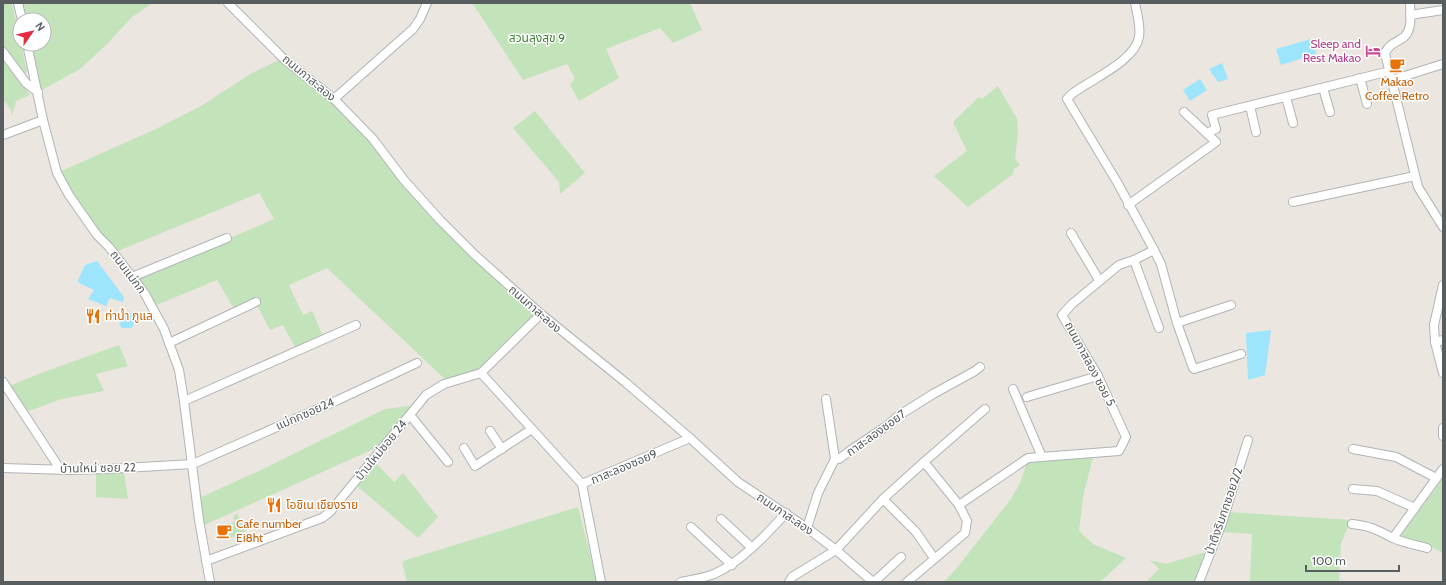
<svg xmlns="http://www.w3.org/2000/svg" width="1446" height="585" font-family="Cabin,'Noto Sans Thai',sans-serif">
<rect width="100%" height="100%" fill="#ebe6df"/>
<g fill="#c3e3bb">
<polygon points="3,3 12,3 27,72 23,74 3,48"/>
<polygon points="18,3 152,3 131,18 107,44 80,69 38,92 27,44 44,44 44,20 22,20"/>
<polygon points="477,3 690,3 702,30 673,43 660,28 606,49 619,78 579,101 570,85 575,78 567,64 523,80 473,4"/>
<polygon points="3,58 30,95 16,101 12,116 11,110 3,99"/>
<polygon points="283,58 334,99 400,175 541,314 481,373 449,383 327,268 289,285 303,315 312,311 323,336 297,351 283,325 270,330 256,303 236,312 217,280 152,307 134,280 274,219 259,193 113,253 57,173 156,129 201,106 252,73"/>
<polygon points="998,86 1017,119 1018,133 1015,159 1020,165 1014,169 1012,175 968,207 934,176 967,151 953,122 979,97 982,99"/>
<polygon points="535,111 585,173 560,194 559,182 513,128"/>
<polygon points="119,345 128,366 96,374 104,391 61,399 24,413 7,387 41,373"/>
<polygon points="418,405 387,443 200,527 197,499 259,471 385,409"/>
<polygon points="1093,457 1083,497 1079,531 1093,544 1126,558 1100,582 944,582 956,569 1011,499 1019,485 1028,461"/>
<polygon points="376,463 394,482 403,473 438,517 418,538 356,485"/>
<polygon points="124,471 128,499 96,497 96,473"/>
<polygon points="1443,478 1443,553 1429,546 1400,537"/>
<polygon points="578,507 597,582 407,582 402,562 406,560"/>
<polygon points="1228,512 1351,520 1341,543 1339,582 1250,582 1252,534 1221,532"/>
<polygon points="237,513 246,532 225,540 223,537 231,533 228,527 230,526 229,525 235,521 233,517"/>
<polygon points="1202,553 1205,553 1195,582 1146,582 1159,569 1150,560 1166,564"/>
</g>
<g fill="#9de5fd">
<polygon points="1311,39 1316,54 1281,65 1276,49"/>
<polygon points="1222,63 1228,79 1218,82 1209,69"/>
<polygon points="1200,79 1207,90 1190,101 1183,90"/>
<polygon points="97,261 124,297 123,302 110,298 106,306 88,299 94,290 79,283 78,280 85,265"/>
<polygon points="127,311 133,315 135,320 132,328 122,328 119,324"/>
<polygon points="1271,330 1265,375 1248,380 1246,333"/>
</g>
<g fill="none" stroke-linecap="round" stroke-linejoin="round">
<g stroke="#b0b4b7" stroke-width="10">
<g id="minor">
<polyline points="18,3 22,20"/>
<polyline points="228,3 283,58 334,99 373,139 404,180 440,220 475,255 541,314 625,382 690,438 738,482 807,528 836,550 873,582"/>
<path d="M1410,3C1410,13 1413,29 1404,37C1396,43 1390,43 1385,53L1418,187L1443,227"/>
<polyline points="1410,15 1443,10"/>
<polyline points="27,44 43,120 57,173 69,195 97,235 109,247 145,294 164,329 179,370 184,401 199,520 210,582"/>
<polyline points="3,52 26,83 38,92"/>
<polyline points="1360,78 1367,104"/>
<polyline points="1392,80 1443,64"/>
<polyline points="1323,88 1330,112"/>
<polyline points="1286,97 1293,123"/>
<polyline points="334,99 413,29 420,19 427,3"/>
<polyline points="1250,106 1256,132"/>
<polyline points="1209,132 1216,129 1212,115 1390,71"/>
<polyline points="3,135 43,120"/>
<polyline points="1293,202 1415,176"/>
<polyline points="1128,205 1216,142 1184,112"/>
<polyline points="1071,233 1099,280"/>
<polyline points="1154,250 1161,264 1177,323 1193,368 1194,369 1241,354"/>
<polyline points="1134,260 1159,328"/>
<polyline points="132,277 227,238"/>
<polyline points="1443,285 1434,325 1435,342 1443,373"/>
<polyline points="1177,323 1231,305"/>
<polyline points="1435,342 1443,340"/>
<polyline points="169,343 256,302"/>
<polyline points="481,373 582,484"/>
<polyline points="3,382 60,469"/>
<polyline points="1013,389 1042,457"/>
<polyline points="1027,397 1098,376"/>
<polyline points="826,399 835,459"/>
<polyline points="184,401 356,325"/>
<polyline points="410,415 448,462"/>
<polyline points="1443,428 1443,436"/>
<polyline points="490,431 502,449"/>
<polyline points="464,448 475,466 532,429"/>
<polyline points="1353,449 1396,457 1436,478"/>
<polyline points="924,462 985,409"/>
<polyline points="3,468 69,470 107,469 193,464 338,400 417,363"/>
<polyline points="1353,489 1377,491 1415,508"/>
<polyline points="883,499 916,532 934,558"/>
<polyline points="721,519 751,547"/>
<path d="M1352,524C1371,526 1377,530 1393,538C1404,543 1416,545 1427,548"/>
<polyline points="691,527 732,565"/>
<polyline points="807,528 818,493 835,459 839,459 851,450 888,425 898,416 933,394 975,371 980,367"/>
<polyline points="1393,538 1443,469"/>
<polyline points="206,561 322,518 330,512 426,395 444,384 481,373 541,314"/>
<polyline points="601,582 582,484 690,438"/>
<path d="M681,582C692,580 703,578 714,574C740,563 767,534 786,513"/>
<path d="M789,582L792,577L836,550L883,499L924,462L959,505L1028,458L1119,451L1126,437L1098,376L1062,315L1072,304L1119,265L1134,260L1154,250L1117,182L1067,99C1071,93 1081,88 1087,84C1103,74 1136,57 1139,37C1141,26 1137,14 1135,3"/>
<polyline points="874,582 901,557"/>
<polyline points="907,582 965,533 967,521 959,505"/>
<polyline points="1199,582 1222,523 1248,440"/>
</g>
</g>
<use href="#minor" stroke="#fff" stroke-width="8"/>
</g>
<defs>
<g id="hotel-bare" transform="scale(1.2)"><path d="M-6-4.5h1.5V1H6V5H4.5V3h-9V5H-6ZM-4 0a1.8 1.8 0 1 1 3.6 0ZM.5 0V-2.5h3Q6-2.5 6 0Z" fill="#d1479c" stroke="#fff" stroke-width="2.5" paint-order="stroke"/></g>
<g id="cafe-bare" transform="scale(1.2)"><path d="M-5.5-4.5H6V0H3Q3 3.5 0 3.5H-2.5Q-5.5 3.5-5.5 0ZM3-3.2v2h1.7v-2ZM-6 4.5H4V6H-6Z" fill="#e8710a" stroke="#fff" stroke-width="2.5" paint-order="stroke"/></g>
<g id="restaurant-bare" transform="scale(1.2)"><path d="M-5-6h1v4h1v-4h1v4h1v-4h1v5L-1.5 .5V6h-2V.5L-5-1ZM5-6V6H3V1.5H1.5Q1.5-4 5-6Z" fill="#e8710a" stroke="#fff" stroke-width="2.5" paint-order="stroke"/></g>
</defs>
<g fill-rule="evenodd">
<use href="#hotel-bare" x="1373" y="51"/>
<use href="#cafe-bare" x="1397" y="65"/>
<use href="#restaurant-bare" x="93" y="316"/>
<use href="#restaurant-bare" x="274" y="505"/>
<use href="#cafe-bare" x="224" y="531"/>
</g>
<g text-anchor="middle" stroke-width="3" stroke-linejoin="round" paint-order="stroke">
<g font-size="12" fill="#408236" stroke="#fff">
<text x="537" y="42">สวนลุงสุข 9</text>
</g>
<g font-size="12" fill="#b23c85" stroke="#fff" text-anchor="end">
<text x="1361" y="48">Sleep and<tspan x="1361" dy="14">Rest Makao</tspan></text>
</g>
<g font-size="12" fill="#585d60" stroke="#fff">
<text transform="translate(309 78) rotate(40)" y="4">ถนนกาสะลอง</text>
<text transform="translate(128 272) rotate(53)" y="4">ถนนแม่กก</text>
<text transform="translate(535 309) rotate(41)" y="4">ถนนกาสะลอง</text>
<text transform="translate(1090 364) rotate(62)" y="4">ถนนกาสลอง ซอย 5</text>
<text transform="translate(305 414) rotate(-24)" y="4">แม่กกซอย24</text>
<text transform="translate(876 433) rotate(-36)" y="4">กาสะลองซอย7</text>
<text transform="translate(381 450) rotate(-51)" y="4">บ้านใหม่ซอย 24</text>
<text transform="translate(624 467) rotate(-23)" y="4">กาสะลองซอย9</text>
<text transform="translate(98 468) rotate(-1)" y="4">บ้านใหม่ ซอย 22</text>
<text transform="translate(1224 511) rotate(-71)" y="4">ป่าตึงริมกกซอย2/2</text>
<text transform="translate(785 514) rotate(34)" y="4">ถนนกาสะลอง</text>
</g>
<g font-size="12" fill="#c56008" stroke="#fff" text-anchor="start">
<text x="1397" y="86" text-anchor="middle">Makao<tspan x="1397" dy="14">Coffee Retro</tspan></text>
<text x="105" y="320">ท่าน้ำ ภูแล</text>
<text x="286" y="509">โอชิเน เชียงราย</text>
<text x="236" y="528">Cafe number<tspan x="236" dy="14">Ei8ht</tspan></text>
</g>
</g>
<rect width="1446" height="585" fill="none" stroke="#585d60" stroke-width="8"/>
<g transform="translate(32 32) rotate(56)"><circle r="19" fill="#ffffff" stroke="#bcbebf"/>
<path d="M0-3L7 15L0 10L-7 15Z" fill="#e42c41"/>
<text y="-6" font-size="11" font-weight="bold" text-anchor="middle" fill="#585d60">N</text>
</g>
<path d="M1306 565v6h93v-6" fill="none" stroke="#585d60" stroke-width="2"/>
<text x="1312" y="565" font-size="12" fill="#585d60" stroke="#ffffff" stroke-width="3" paint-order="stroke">100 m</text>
</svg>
